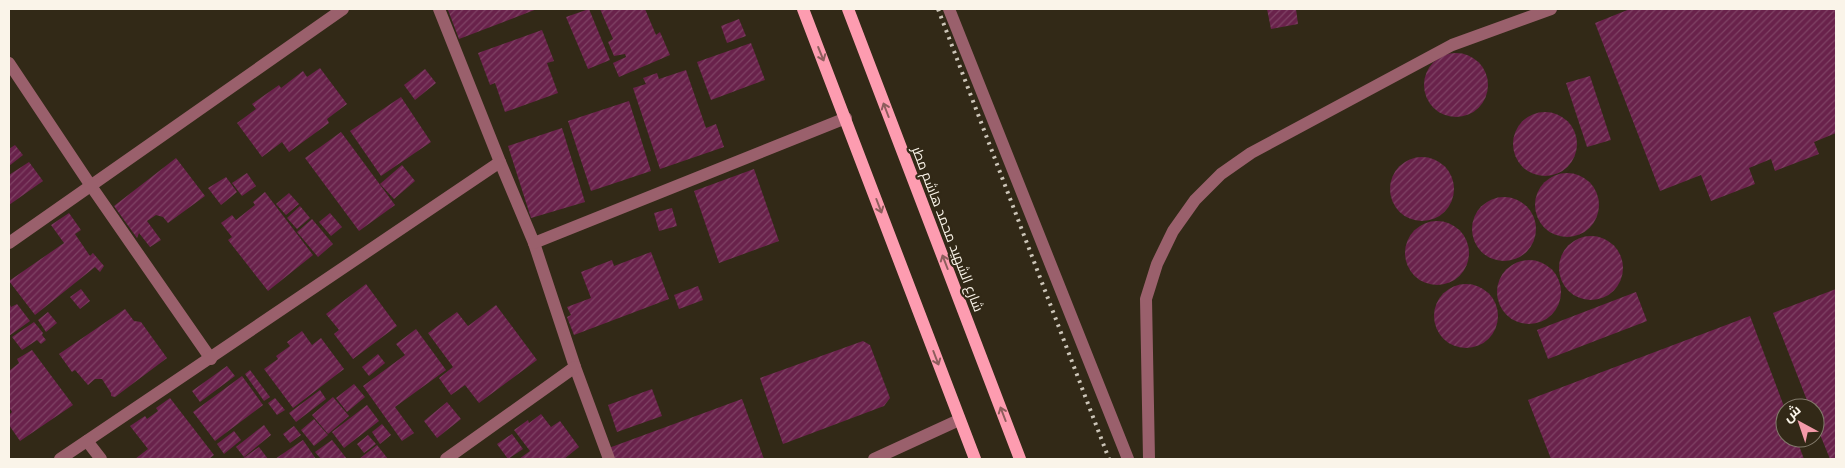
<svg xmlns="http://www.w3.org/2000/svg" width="1845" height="468" font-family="'Roboto Serif',Cairo,serif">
<defs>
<pattern id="building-hatch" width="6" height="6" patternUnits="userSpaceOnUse" patternTransform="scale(1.25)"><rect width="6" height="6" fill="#69224b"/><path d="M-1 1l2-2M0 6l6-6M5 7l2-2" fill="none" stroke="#7f4365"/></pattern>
</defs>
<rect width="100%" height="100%" fill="#322917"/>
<g fill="url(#building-hatch)">
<polygon points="450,9 537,9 459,39 448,10"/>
<polygon points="589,9 610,60 588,69 566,17"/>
<polygon points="600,9 645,9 656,35 660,32 670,55 619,77 613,63 626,57 625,54 614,56 608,42 613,39"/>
<polygon points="1267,9 1296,9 1298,24 1271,29"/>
<polygon points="1630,9 1836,9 1836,133 1814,142 1819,154 1775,171 1771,159 1749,168 1755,184 1711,201 1701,175 1660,191 1595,23"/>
<polygon points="739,19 746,36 727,43 721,26"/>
<polygon points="542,30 554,61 547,63 558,93 505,112 495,83 490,85 478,53"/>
<polygon points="751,43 765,80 711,100 697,62"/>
<circle cx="1456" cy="85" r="32"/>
<polygon points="320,68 347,104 327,119 329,123 289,152 282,142 262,157 237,123 256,109 252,104 279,85 281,88 303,71 307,77"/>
<polygon points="425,69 436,83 415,100 404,85"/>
<polygon points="686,70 706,128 716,124 724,147 660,169 633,88 646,84 643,78 657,73 659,79"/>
<polygon points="1590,76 1611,140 1587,147 1566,83"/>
<polygon points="401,97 431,142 381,176 350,131"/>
<polygon points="629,101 651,171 591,191 568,121"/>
<circle cx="1545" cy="144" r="32"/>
<polygon points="562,128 585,202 531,218 508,146"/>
<polygon points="341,132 395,205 359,231 305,158"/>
<polygon points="15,145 23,155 9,166 9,149"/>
<circle cx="1422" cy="189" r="32"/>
<polygon points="176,158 205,196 168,223 163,217 156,215 147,221 161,240 150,247 139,233 137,238 114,206"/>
<polygon points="29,162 43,181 9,205 9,175"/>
<polygon points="402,165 415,181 394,199 380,184"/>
<polygon points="754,169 779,241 719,263 694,191"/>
<polygon points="247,173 256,186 242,196 232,183"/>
<circle cx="1567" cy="205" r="32"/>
<polygon points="226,177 237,192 221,205 208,188"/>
<polygon points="265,192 313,255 268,291 228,240 232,237 221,223 232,215 236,220 255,205 253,202"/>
<polygon points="289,193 299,204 286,215 276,204"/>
<circle cx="1504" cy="229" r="32"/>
<polygon points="300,206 310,218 297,229 287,218"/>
<polygon points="672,208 677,226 659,231 654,213"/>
<polygon points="69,213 81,230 75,234 90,256 93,253 104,266 100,272 95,267 35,315 9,281 64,243 51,225"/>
<polygon points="330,213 342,227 331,236 319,222"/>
<polygon points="312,219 333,244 318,257 297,232"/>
<circle cx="1437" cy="253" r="32"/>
<circle cx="1591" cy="268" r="32"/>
<polygon points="651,252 669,299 574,335 567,317 571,315 567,307 591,298 581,272 612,260 614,266"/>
<circle cx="1529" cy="292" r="32"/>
<polygon points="366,284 397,326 353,359 334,334 339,330 326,314"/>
<circle cx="1466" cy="316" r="32"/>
<polygon points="698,286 703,300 679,309 674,295"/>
<polygon points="81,289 90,301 80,309 70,297"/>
<polygon points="1836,289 1836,459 1830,459 1815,422 1815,408 1810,408 1773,313"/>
<polygon points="1636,292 1647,321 1548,359 1537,330"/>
<polygon points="9,303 11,307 17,304 30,321 9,336"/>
<polygon points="496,305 537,360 479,403 465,385 451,395 439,378 453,367 428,333 457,312 468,326"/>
<polygon points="125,309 134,321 141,322 167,358 115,397 111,396 111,393 102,379 95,379 88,385 75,370 72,372 59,354"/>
<polygon points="48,312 57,323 46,332 38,320"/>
<polygon points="1750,316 1785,409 1785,438 1796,438 1804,459 1551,459 1528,400"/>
<polygon points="34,322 43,333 42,335 46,340 41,344 37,340 22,350 12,337"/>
<polygon points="416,329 446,370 395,407 414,433 402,441 363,386 405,355 396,344"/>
<polygon points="302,331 312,345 321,338 344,369 293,408 264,369 278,359 276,356 290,346 287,342"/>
<polygon points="863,341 870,345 890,398 884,406 783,444 760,378"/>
<polygon points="32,350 73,405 20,441 9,425 9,415 12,412 9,407 9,371 19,363 17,359"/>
<polygon points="378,354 385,363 369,376 362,367"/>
<polygon points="227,366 235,376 200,402 192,391"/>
<polygon points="250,370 270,397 264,401 245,374"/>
<polygon points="242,376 263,405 215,441 193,412"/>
<polygon points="354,384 365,397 347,412 336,398"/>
<polygon points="652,389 662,416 617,432 608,405"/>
<polygon points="320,390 326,399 296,422 289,413"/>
<polygon points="333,397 349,416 328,434 312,415"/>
<polygon points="170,398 214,455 209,459 135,459 148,449 130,426 145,416 147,419 158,411 156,408"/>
<polygon points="275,398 285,410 277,415 268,403"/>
<polygon points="742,399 764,459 610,459 606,449"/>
<polygon points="447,402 461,419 437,438 424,421"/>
<polygon points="367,405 379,421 344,448 332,432"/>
<polygon points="541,414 551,427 560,421 579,447 564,459 519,459 530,451 514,430 528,420 529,423"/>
<polygon points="314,419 328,435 314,446 301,430"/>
<polygon points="382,424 391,435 380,444 372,432"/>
<polygon points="264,425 271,435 244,457 236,447"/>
<polygon points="294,426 301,435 290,443 283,434"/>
<polygon points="234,431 241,440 224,454 217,444"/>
<polygon points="512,434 523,449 508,459 497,444"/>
<polygon points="368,435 376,444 364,453 357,444"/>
<polygon points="303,440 316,459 275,459"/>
<polygon points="332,440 347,459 321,459 315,452"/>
<polygon points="377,445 388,459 359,459"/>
<polygon points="259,447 268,459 242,459"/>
</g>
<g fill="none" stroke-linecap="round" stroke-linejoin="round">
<g stroke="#9a606c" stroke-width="12">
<polyline points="439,9 500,162 534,243 575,367 609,459"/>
<polyline points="949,9 1128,459"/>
<polyline points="9,63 91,186 211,359"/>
<polyline points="9,243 343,9"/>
<polyline points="534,243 846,118"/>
<polyline points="87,441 101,459"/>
<polyline points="60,459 500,162"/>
<polyline points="446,459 575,367"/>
<polyline points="874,459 959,420"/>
<polyline points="1149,459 1146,299 1157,264 1173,231 1195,200 1221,174 1251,153 1452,45 1551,9"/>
</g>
<g stroke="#fd9cb0" stroke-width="12">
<polyline points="803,9 975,459"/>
<polyline points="848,9 1020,459"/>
</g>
<polyline stroke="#ccc5b8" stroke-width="4" stroke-dasharray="2.5 5" stroke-linecap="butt" points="938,9 1109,459"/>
</g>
<defs><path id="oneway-shaft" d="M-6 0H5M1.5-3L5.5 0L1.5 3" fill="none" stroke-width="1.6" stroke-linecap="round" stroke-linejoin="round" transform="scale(1.25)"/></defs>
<g stroke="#8d5d5c">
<use href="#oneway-shaft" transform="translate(821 54) rotate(68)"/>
<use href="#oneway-shaft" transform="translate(886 110) rotate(-111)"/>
<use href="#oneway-shaft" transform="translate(879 206) rotate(69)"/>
<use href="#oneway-shaft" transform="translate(945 262) rotate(-111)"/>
<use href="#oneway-shaft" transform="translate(936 358) rotate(69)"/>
<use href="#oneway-shaft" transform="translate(1003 414) rotate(-111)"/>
</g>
<g text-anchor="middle" stroke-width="4.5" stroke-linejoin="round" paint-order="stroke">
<g font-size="14" fill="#faf4e9" stroke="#322917">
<text transform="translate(948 229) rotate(69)" y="5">شارع الشهيد محمد هاشم مطر</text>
</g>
</g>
<rect width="1845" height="468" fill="none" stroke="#faf4e9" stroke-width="20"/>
<g transform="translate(1800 423) rotate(320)"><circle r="24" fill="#322917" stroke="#827a6b"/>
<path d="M0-4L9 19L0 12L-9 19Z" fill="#f39aa9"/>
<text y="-8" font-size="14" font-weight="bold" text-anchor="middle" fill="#faf4e9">ش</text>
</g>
</svg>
